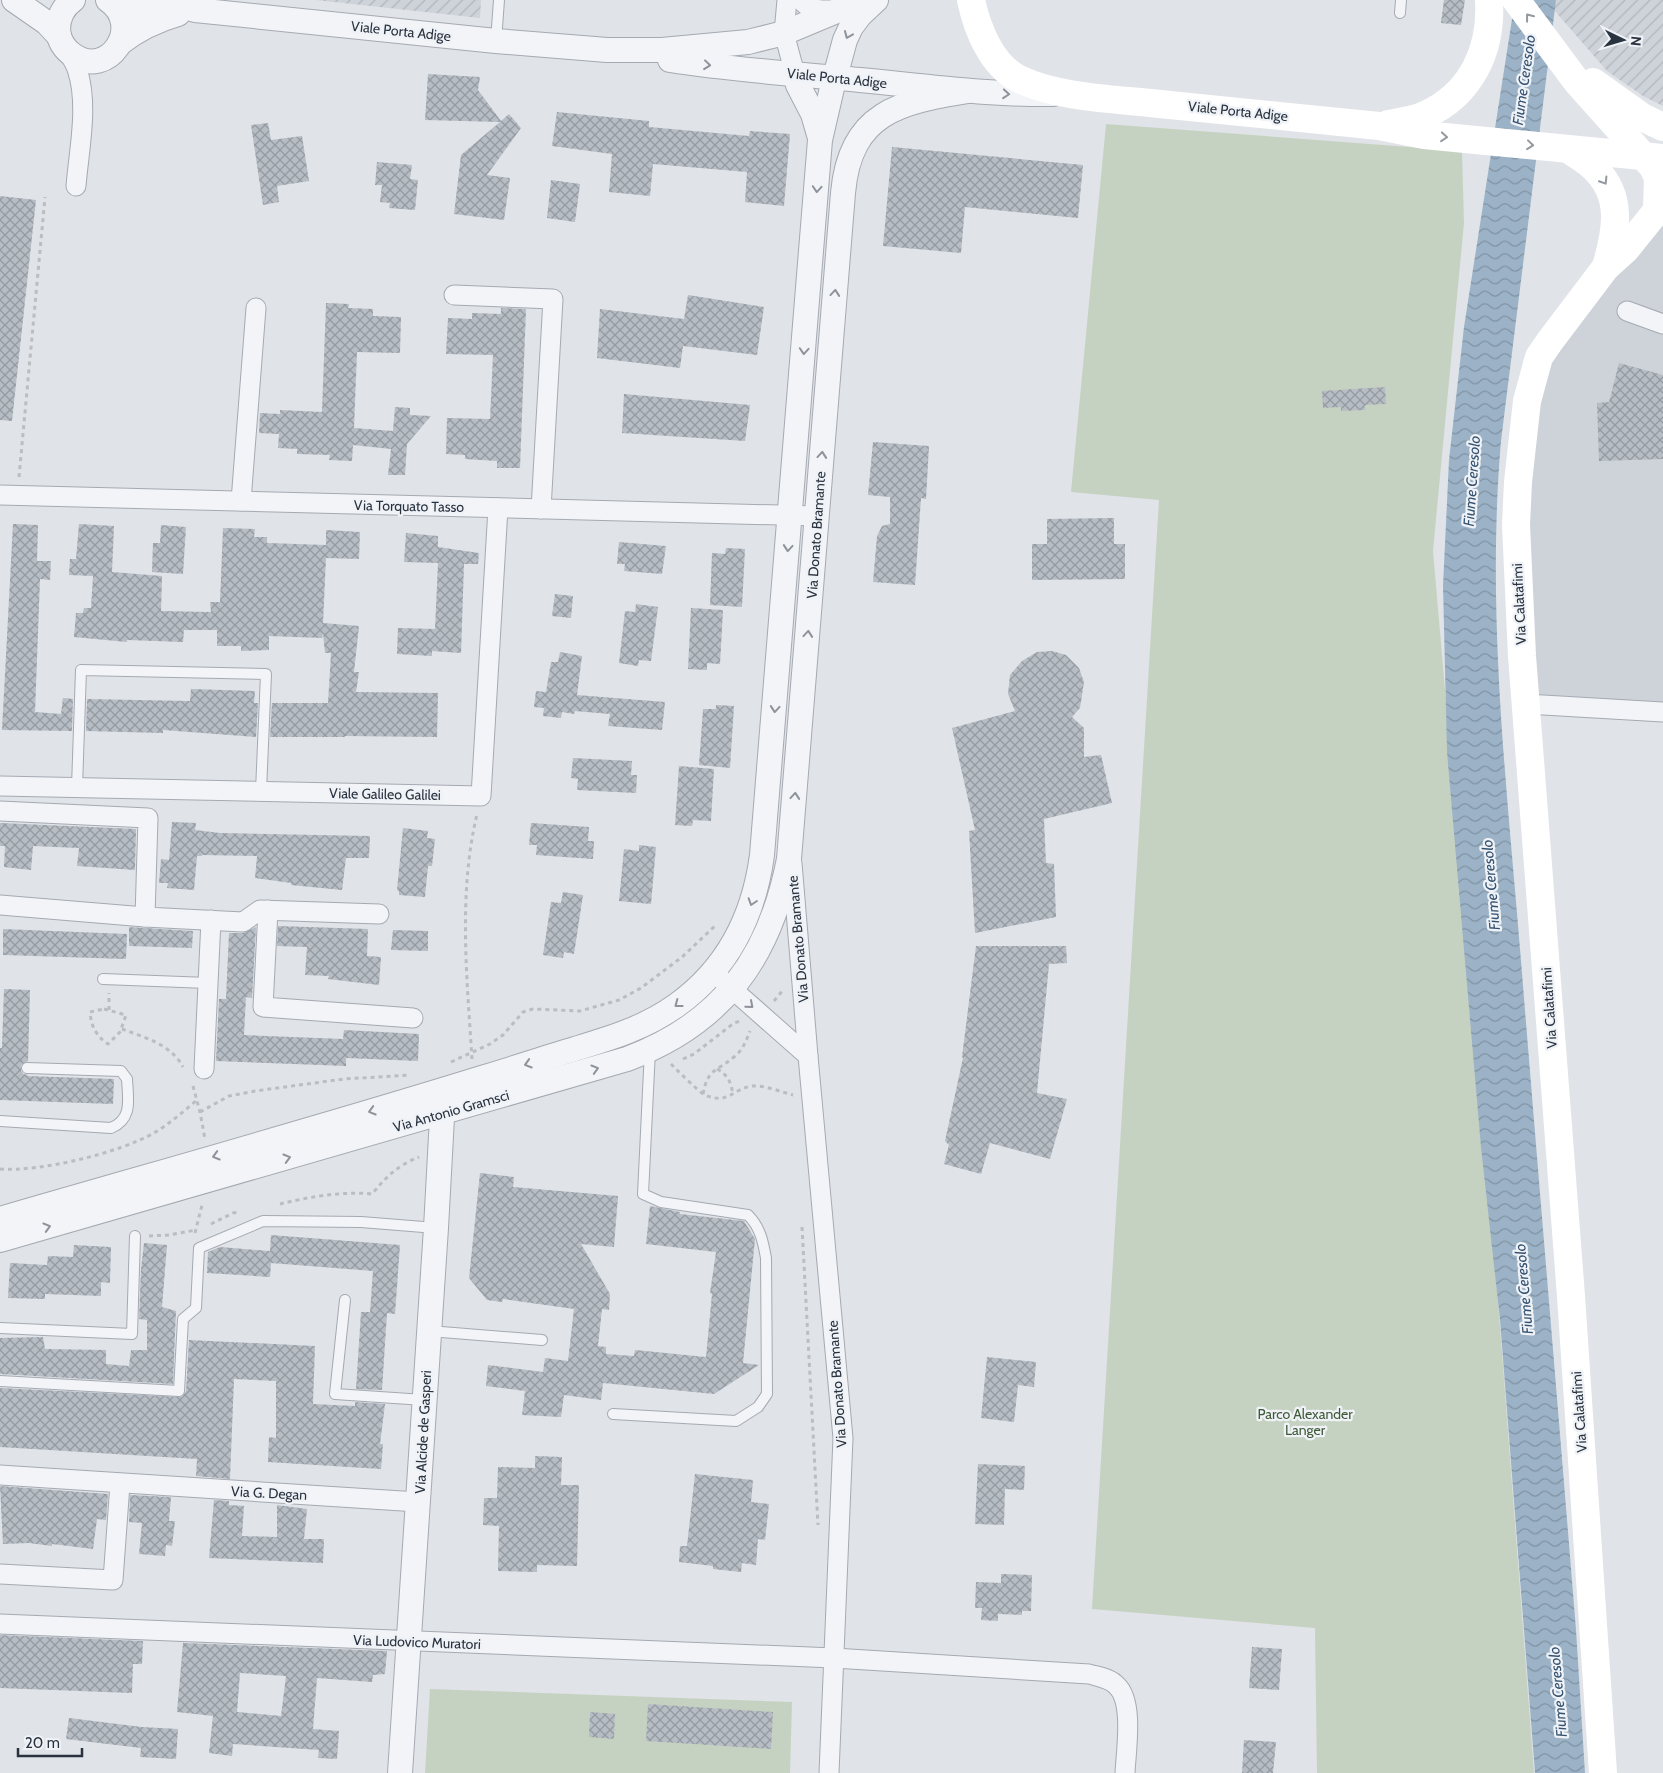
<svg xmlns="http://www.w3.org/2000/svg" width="1663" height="1773" font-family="Cabin,sans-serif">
<defs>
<pattern id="industrial-furrows" width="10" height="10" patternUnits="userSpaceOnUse" patternTransform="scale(1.25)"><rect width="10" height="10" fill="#ced3da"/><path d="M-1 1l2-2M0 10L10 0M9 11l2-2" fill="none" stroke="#b1b6bc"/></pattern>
<pattern id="water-waves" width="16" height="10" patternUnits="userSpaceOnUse" patternTransform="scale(1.25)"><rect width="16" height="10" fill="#9cb3c7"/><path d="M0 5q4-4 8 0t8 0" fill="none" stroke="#7f92a3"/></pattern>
<pattern id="building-cross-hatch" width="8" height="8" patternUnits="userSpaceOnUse" patternTransform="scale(1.25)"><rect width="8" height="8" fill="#b7bdc5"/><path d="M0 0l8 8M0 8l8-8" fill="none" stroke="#959aa1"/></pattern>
</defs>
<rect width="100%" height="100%" fill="#e0e3e8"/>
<polygon fill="#ced3da" points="1663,202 1663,708 1532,709 1526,483 1540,370"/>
<g fill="url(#industrial-furrows)">
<polygon points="316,0 481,0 480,18"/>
<polygon points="1556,0 1663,0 1663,106 1643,96 1607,71 1554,10"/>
</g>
<g fill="#c6d2c1">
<polygon points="1106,124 1462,151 1464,223 1433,551 1499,1314 1534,1773 1317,1773 1315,1628 1092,1609 1159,500 1071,492"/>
<polygon points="430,1689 792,1702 790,1773 425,1773"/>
</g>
<path fill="url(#water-waves)" d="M1515,0H1556L1501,441C1486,614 1507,788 1521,961C1539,1184 1558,1407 1576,1630L1585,1773H1535L1500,1320L1481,1147L1447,752L1443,586L1449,460L1464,327Z"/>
<g fill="url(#building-cross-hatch)" fill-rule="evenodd">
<polygon points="1444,0 1465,0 1461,25 1441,23"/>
<polygon points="428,74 480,77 478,90 501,121 509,114 521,128 487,175 510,178 504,220 454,214 461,155 500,122 425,120"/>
<polygon points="557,112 649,121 649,127 749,136 750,131 790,134 784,206 745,202 747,172 653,164 650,196 609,192 612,154 552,146"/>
<polygon points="268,123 271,140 302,136 309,181 277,186 279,202 263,205 251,125"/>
<polygon points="892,147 1083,165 1078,218 965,207 961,253 883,246"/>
<polygon points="377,162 412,165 410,179 418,180 415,210 389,208 390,203 380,202 382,185 375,185"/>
<polygon points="551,180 580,184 575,222 547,218"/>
<polygon points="0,196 36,200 12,421 0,420"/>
<polygon points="688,295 764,307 757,355 683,346 680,368 597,358 600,309 684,319"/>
<polygon points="326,303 349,304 348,308 373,309 373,316 401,317 400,353 357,352 354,428 393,431 395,407 410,408 410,415 431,416 407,444 405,475 388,475 391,449 353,445 352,461 329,460 330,455 297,454 297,449 278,448 279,434 259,433 260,413 280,414 280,410 322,412"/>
<polygon points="501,308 526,309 520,468 497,468 497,461 465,459 465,455 446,454 447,418 490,419 493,355 446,354 448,318 472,319 472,313 501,314"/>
<polygon points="1619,363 1663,375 1663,459 1599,461 1597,403 1609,402"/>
<polygon points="1385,387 1386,404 1365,405 1365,410 1341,411 1341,407 1323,408 1322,391"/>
<polygon points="624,394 750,405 745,441 622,433"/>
<polygon points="873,442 929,446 926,499 921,498 915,585 873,582 877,536 882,526 890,524 890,497 868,495"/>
<polygon points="1114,518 1114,544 1125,544 1125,579 1032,580 1032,544 1047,544 1047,519"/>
<polygon points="13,524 38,525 37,561 51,561 50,580 40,579 35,712 61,714 63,698 73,699 72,731 2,730"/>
<polygon points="79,524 114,526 112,572 162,576 161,611 211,612 210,602 220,602 223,528 255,529 254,537 267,537 267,543 326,545 326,530 360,532 359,559 326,558 323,623 359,626 354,672 359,672 356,692 438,693 437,737 345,736 345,737 270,737 272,703 328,703 331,653 325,653 323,633 322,638 269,636 269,650 241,651 241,646 217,646 217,630 184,630 183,642 127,640 127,642 74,637 76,613 83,613 84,608 91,608 93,576 69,575 70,559 76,559"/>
<polygon points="161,525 186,527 183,574 152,572 153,543 160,543"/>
<polygon points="406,533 438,536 438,547 479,553 478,564 464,564 461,653 432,651 432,656 397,654 398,628 435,629 438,563 404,562"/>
<polygon points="619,542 666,546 662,574 624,571 625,564 617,564"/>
<polygon points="726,548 745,549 742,607 710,605 712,553 725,554"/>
<polygon points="555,594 573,596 571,618 552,616"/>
<polygon points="636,604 658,607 651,661 639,660 638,666 619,663 625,611 635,612"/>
<polygon points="691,608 723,610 720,664 707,663 707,670 688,669"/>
<polygon points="1052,651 1066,655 1079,668 1084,682 1080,708 1072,717 1084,728 1084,757 1101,755 1112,803 1044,819 1046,863 1054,864 1056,917 975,933 969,831 975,830 952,728 1015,711 1008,694 1010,675 1022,661 1037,652"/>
<polygon points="560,652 582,656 577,695 665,702 662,730 608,726 610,714 575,711 574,714 562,712 561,718 543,716 544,708 534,707 536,691 546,692 551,662 558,662"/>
<polygon points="191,689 255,691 254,703 258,703 256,737 163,730 163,733 86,731 87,699 190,701"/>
<polygon points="716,705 734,706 730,768 699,765 703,709 716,709"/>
<polygon points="573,758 632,761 631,775 637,775 636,793 577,790 578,779 571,778"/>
<polygon points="679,766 714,769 711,821 693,820 692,826 675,825"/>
<polygon points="172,822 196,823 195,830 220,833 370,836 369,858 346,858 342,890 291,885 291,883 255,878 257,856 202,855 202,856 197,856 194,890 167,888 168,883 159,883 161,859 169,860"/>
<polygon points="0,823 136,829 135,870 77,866 79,848 33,846 31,870 4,867 5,846 0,846"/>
<polygon points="531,823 589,827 588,841 594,841 593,859 536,855 537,845 529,845"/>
<polygon points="403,828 428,831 427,838 435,839 432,866 428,866 425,897 399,895 399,891 397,890"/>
<polygon points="639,845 656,847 651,904 619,901 624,849 639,851"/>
<polygon points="563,892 583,895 574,954 564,952 563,958 543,955 551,902 561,903"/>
<polygon points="278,926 368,929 367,956 381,957 379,985 328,979 329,976 305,975 307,947 277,946"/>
<polygon points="129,927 193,931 192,948 129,946"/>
<polygon points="256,927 252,998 246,997 244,1035 343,1039 344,1030 419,1034 418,1061 346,1058 346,1066 216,1061 219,999 226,999 229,933 243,933"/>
<polygon points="3,929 127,934 126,959 3,955"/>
<polygon points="393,930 428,931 428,951 391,950"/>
<polygon points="976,946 1066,946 1067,963 1049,964 1037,1093 1067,1099 1050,1159 990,1143 981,1174 944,1164 949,1145 945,1141 963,1058 962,1057"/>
<polygon points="4,989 30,990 28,1061 21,1065 21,1071 23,1074 28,1075 27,1076 114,1079 113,1104 0,1100 0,1048 2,1048"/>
<polygon points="480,1173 514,1177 513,1187 618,1196 614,1247 581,1244 610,1294 609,1310 602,1309 598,1346 606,1347 606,1354 634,1356 635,1350 706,1357 712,1294 710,1293 716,1252 646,1244 650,1206 680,1212 680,1214 744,1221 755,1239 743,1363 759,1365 714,1394 603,1383 601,1400 564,1395 561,1417 522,1415 525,1391 486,1386 488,1365 543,1372 545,1358 568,1361 574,1309 503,1299 502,1302 487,1300 469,1278"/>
<polygon points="271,1235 400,1245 395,1314 387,1313 382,1390 356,1389 361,1312 370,1312 373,1271 271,1263 270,1277 207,1273 208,1252 220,1247 270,1251"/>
<polygon points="144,1243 167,1245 162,1307 176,1311 173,1384 0,1374 0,1338 43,1337 45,1349 106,1350 106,1364 129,1366 131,1350 147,1350 147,1320 139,1319 141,1269"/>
<polygon points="74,1245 111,1247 110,1283 101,1282 101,1296 45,1294 45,1299 8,1298 10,1263 47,1265 48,1256 73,1257"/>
<polygon points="189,1340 315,1346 313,1404 355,1406 355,1402 385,1404 380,1444 383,1444 381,1469 268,1462 269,1437 276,1438 276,1381 234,1379 230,1479 196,1476 197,1459 0,1447 0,1388 182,1397 186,1391"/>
<polygon points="987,1357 1036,1362 1034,1387 1018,1385 1014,1422 981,1418"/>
<polygon points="535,1456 562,1457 561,1485 579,1485 577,1566 537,1565 537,1572 498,1571 499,1526 483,1525 484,1498 497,1498 498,1467 535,1468"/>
<polygon points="978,1464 1025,1466 1024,1490 1005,1489 1004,1525 975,1524"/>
<polygon points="695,1474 753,1480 751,1502 769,1504 765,1540 758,1539 756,1565 742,1563 741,1572 713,1569 713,1566 679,1562 680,1546 687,1546"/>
<polygon points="0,1486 108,1494 106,1520 97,1519 93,1549 52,1544 52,1546 29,1543 3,1544"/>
<polygon points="130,1495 171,1497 169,1521 175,1521 172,1546 166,1545 165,1556 139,1554 142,1523 129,1522"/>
<polygon points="214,1500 229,1501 229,1505 244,1506 242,1536 277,1537 277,1505 307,1509 304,1539 324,1539 323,1563 209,1558"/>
<polygon points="1001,1574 1032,1575 1031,1611 1022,1611 1022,1615 998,1614 998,1621 981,1620 982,1608 975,1608 976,1582 1001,1583"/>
<polygon points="0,1635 143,1641 142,1664 133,1664 132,1693 0,1688"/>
<path d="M183,1643L387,1651L385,1674L373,1675L372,1682L317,1678L313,1729L339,1731L337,1759L318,1758L319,1750L233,1744L232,1756L209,1753L213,1716L177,1712ZM240,1673L286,1676L281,1716L237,1712Z"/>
<polygon points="1252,1647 1282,1649 1279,1690 1249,1688"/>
<polygon points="648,1704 773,1712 771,1749 646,1741"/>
<polygon points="590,1712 615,1714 614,1739 589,1737"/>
<polygon points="69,1718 142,1727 178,1729 176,1759 140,1757 141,1748 66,1739"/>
<polygon points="1244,1740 1276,1742 1273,1773 1242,1773"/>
</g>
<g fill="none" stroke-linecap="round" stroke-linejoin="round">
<g stroke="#a5aab2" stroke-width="12">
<g id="service">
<polyline points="1400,13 1401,0"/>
<polyline points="496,41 499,0"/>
<polyline points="77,787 81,670 266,674 261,791"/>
<polyline points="103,979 208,983"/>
<path d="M0,1121L111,1128C133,1119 128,1099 127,1079L121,1071L27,1068"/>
<polyline points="345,1300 335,1394 424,1400"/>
<polyline points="0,1328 132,1334 135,1236"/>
<polyline points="429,1331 542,1340"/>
<polyline points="0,1381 179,1391 183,1319 196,1308 199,1248 263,1221 361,1222 436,1228"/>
<path d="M613,1414L736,1421L758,1407L767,1394L766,1258C763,1241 760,1227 748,1215L661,1202L643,1194L650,1050"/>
</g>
</g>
<g stroke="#a5aab2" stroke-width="21">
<g id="minor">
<polyline points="787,0 784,33 795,74"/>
<path d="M801,0C810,12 824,10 837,10"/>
<path d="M68,52C71,57 75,63 77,69C89,104 79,149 76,186"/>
<polyline points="454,295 553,299 541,509"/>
<polyline points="1627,311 1663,324"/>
<polyline points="0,495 817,516"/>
<polyline points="241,501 256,308"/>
<polyline points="1526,704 1663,712"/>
<polyline points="0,786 481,796 498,508"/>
<polyline points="0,811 148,818 145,917 243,922 260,910 379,914"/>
<polyline points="792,863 808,1056 843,1438 829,1773"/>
<polyline points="0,905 145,917"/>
<polyline points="268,910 263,1007 413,1018"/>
<polyline points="722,980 808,1056"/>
<polyline points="204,1069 211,920"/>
<polyline points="0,1475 418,1502"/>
<polyline points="0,1574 113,1580 120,1484"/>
<path d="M0,1624L834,1658L1089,1674C1099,1677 1110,1678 1117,1686C1134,1702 1126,1751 1125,1773"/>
</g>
</g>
<g stroke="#a5aab2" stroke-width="26">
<g id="tertiary">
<polyline points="14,0 47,23 59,36"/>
<path d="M73,0C63,7 58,18 58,30C59,41 64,49 73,55C108,80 145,26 108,0"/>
<polyline points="114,4 130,9 140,9 177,5 195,10 496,41 607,50 662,50 748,42 784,33 863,0"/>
<path d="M120,43C138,29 157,20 178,14"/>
<path d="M670,60C733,70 797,74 860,80C924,86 988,95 1053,94"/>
<polyline points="795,74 798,85 813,114 820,138"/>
<path d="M0,1219C162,1172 324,1127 485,1077C515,1068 545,1058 575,1049C611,1038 645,1028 677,1005C727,969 754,916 762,855L820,140L832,88L845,40L851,27L860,15L876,0"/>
<path d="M0,1240L627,1059C723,1023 770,957 789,859L843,193C850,112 900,102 968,91"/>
<polyline points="400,1773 436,1228 443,1099"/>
</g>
</g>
<g stroke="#babec3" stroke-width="3" stroke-dasharray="4 4" stroke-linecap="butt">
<polyline points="19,477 45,197"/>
<polyline points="774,1001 783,990"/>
<path d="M104,1009L126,1015L120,1032L108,1044C96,1036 91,1026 90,1012Z"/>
<polyline points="109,1010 109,993"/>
<path d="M122,1029C144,1037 172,1045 183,1067"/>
<path d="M472,1059C467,978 458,894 477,814"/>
<polyline points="683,1059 694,1054 734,1023 740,1021"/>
<polyline points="451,1062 490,1044 503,1035 523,1012 533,1009 580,1011 619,1000 641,988 682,957 717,924"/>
<path d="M671,1064C677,1070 700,1093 705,1095C729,1105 732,1089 752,1086C765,1085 781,1092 793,1095"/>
<path d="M717,1069C728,1075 731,1082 733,1095"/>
<polyline points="193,1086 200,1112 205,1139"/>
<path d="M703,1094C708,1068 716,1072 734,1057C743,1050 746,1041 750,1031"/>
<polyline points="200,1112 229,1096 255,1091 344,1079 410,1075"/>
<path d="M0,1169C40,1172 119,1153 154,1133C169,1124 183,1112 197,1100"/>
<path d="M280,1204C308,1197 343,1191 372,1194C387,1176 397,1166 419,1157"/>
<polyline points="211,1224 233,1213 240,1212"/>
<polyline points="802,1227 818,1525"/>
<polyline points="195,1233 202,1205"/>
<polyline points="149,1236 169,1235 196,1230"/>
</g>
<use href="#service" stroke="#f2f4f7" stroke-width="10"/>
<use href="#minor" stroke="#f2f4f7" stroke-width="19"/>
<use href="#tertiary" stroke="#f2f4f7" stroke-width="24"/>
<g stroke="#fff" stroke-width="28">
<path d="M971,0C977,28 991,65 1019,79C1059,98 1115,99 1160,104C1233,111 1306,118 1379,126L1424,135L1663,158"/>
<polyline points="1516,0 1577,82 1653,167 1658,178 1657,209"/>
<polyline points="1593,82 1642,117 1663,127"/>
<path d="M1388,124C1400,122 1414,120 1425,115C1472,94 1492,49 1489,0"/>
<path d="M1568,149C1576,155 1586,160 1594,168C1624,196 1616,232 1606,267"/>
<polyline points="1603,1773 1571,1296 1522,656 1516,525 1518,482 1527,401 1539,357 1550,341 1606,267 1626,249 1663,203"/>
</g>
</g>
<defs><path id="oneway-chevron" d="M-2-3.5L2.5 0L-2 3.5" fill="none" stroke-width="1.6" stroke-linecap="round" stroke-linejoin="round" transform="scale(1.25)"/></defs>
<g stroke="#94989f">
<use href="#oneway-chevron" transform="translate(1529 17) rotate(-128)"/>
<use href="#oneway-chevron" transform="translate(1444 137) rotate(5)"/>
<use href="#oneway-chevron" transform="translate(1530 145) rotate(6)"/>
<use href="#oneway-chevron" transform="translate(1604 181) rotate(58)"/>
</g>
<g stroke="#8e939b">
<use href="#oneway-chevron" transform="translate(848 35) rotate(113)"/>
<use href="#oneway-chevron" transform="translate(707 65) rotate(6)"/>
<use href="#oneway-chevron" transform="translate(1006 94) rotate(5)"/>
<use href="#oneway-chevron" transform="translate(817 189) rotate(94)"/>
<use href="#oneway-chevron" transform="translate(835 293) rotate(-85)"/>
<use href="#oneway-chevron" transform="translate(804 351) rotate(94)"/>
<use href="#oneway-chevron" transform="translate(822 455) rotate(-85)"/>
<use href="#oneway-chevron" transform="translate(788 548) rotate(95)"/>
<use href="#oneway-chevron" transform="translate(808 634) rotate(-85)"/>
<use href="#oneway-chevron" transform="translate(775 709) rotate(95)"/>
<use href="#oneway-chevron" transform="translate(795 796) rotate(-85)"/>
<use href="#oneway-chevron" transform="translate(752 902) rotate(108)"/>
<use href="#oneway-chevron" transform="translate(678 1004) rotate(143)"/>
<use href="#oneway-chevron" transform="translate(750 1005) rotate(41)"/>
<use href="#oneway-chevron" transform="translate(528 1064) rotate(163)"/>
<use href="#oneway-chevron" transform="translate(595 1069) rotate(-16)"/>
<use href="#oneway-chevron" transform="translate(372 1111) rotate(164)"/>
<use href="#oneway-chevron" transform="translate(216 1156) rotate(164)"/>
<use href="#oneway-chevron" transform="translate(287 1158) rotate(-16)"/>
<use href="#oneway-chevron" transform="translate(47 1227) rotate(-16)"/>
</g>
<g text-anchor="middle" stroke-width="4.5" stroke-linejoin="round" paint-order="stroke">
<g font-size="14" fill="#29323f" stroke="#eff2f6">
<text transform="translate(401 31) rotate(6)" y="5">Viale Porta Adige</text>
<text transform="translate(837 78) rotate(6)" y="5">Viale Porta Adige</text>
<text transform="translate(1238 111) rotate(6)" y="5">Viale Porta Adige</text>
<text transform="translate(409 506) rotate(1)" y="5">Via Torquato Tasso</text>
<text transform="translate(816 535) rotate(-86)" y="5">Via Donato Bramante</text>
<text transform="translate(1519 604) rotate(-93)" y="5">Via Calatafimi</text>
<text transform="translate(385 794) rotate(1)" y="5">Viale Galileo Galilei</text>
<text transform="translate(798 939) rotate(-95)" y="5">Via Donato Bramante</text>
<text transform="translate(1549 1008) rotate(-94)" y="5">Via Calatafimi</text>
<text transform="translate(451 1111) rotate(-16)" y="5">Via Antonio Gramsci</text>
<text transform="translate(837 1384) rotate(-94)" y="5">Via Donato Bramante</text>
<text transform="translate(1579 1412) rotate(-94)" y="5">Via Calatafimi</text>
<text transform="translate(423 1432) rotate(-87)" y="5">Via Alcide de Gasperi</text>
<text transform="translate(269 1493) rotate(3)" y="5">Via G. Degan</text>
<text transform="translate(417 1642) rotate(2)" y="5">Via Ludovico Muratori</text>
</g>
<g font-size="14" fill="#3f5a37" stroke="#eff2f6">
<text x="1305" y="1419">Parco Alexander<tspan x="1305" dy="16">Langer</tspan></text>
</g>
<g font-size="15" font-style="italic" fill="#355371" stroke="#eff2f6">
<text transform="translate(1524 80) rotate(-82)" y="5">Fiume Ceresolo</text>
<text transform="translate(1472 481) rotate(-86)" y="5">Fiume Ceresolo</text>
<text transform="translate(1491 885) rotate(-95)" y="5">Fiume Ceresolo</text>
<text transform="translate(1524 1289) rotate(-95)" y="5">Fiume Ceresolo</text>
<text transform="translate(1558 1692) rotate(-95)" y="5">Fiume Ceresolo</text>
</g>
</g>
<g transform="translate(1623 40) rotate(95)" stroke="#eff2f6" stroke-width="4" paint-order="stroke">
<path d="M0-4L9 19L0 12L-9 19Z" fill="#29323f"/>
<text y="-8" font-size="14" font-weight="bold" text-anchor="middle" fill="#29323f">N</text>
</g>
<path d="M18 1748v8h64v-8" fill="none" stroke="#29323f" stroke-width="2.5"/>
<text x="25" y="1748" font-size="15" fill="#29323f" stroke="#eff2f6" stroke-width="4" paint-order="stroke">20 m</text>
</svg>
